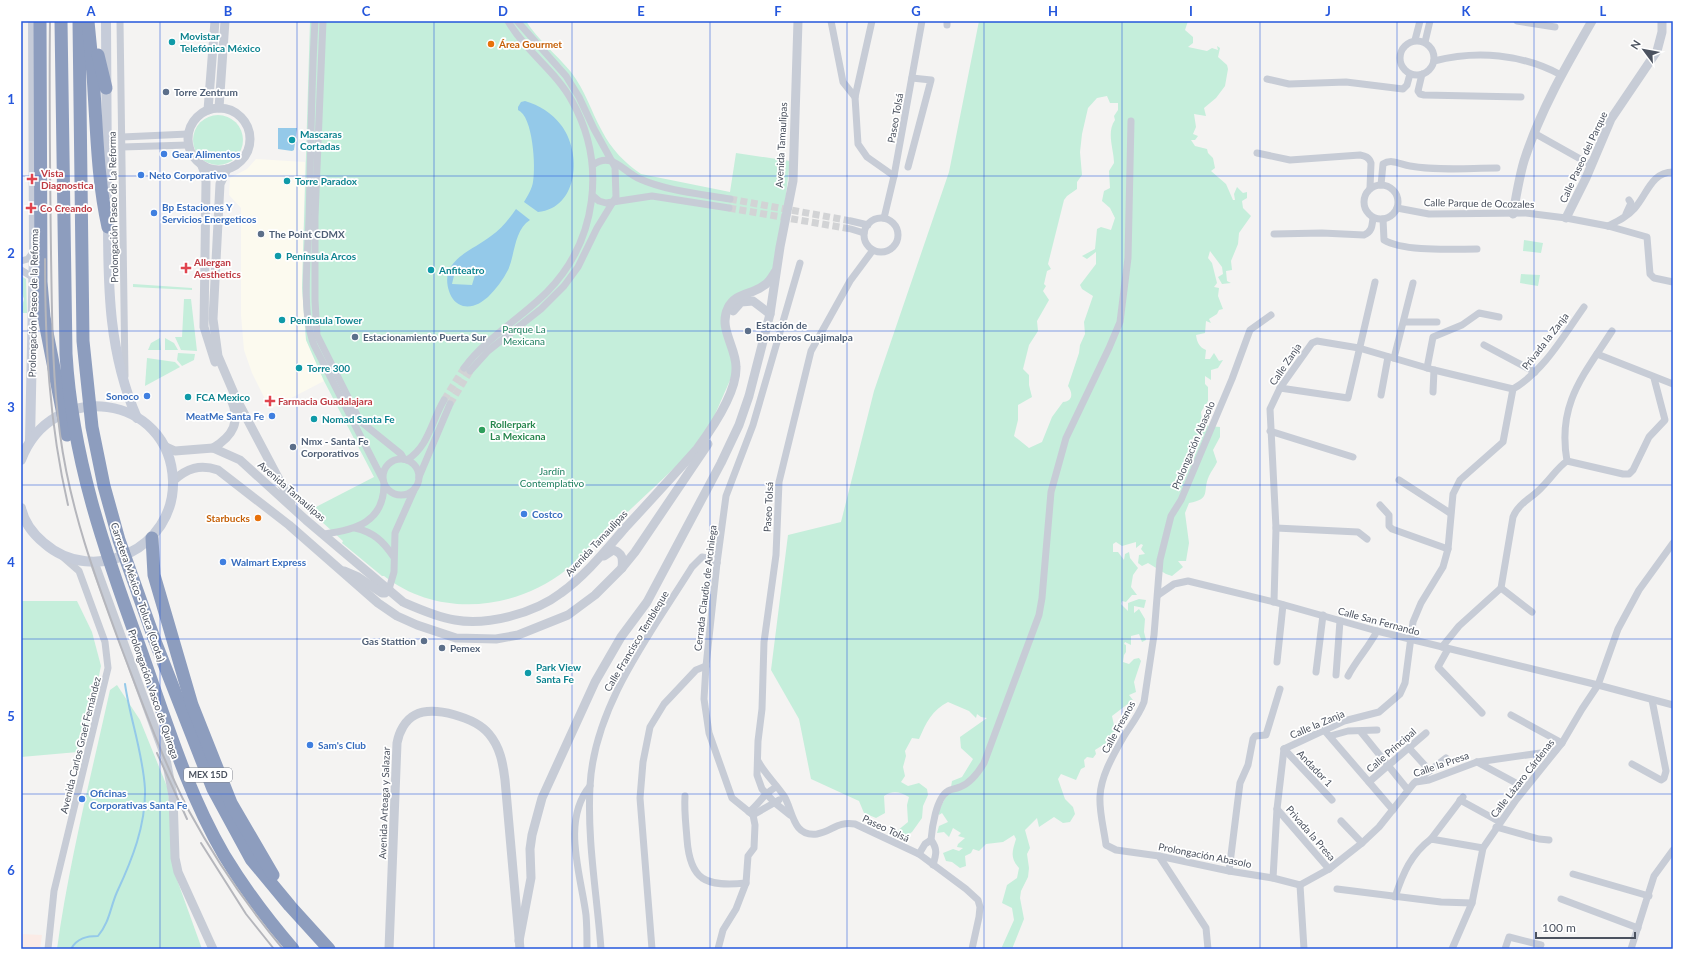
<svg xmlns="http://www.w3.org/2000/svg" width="1694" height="970" font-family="Lato,sans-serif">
<rect width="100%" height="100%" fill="#f4f3f2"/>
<polygon fill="#fcfaef" points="256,159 305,162 302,288 306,340 324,381 270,409 252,373 244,350 241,315 241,208 229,195 230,178 247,169"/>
<polygon fill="#fbebe6" points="21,934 42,935 40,949 21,949"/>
<g fill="#c5eedb" fill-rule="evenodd">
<path d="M310,21H526C538,40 556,54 571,72C585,90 591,111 602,131C611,149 625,163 641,174L730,192L736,153L790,161L784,212L774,271L769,278L724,314L733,360L731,378L709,428L683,460L566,570C514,611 438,618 384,576H382L342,543L343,541L322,522L312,509L374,477L324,381L306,340L302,288Z"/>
<path d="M979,21H1188L1185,30L1193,37V43L1188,47L1207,51L1212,48L1218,50L1217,46L1220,48L1218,57L1227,65L1228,69L1225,86L1216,98L1204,108L1206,116L1194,114L1196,127L1193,134L1198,136L1195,140H1191L1195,146L1207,149L1208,153L1213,158L1215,168L1211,171L1226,184L1233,200H1235L1234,194L1237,187L1243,193L1247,192V198L1242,201L1243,208L1251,216L1239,233L1238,244L1231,261L1232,270L1226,271L1227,281L1231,283L1222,284L1218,277L1223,274L1222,267L1210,251L1208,258L1212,263L1217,283L1214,287L1219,288L1218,296L1223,309L1219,310L1217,314L1209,319L1211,323L1206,321L1205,333L1196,335C1197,342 1199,347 1206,350L1205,359H1210L1214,353L1219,361L1223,360L1218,368L1211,370V380L1205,376V384L1208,387V401L1201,412L1202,421L1208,426L1220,427V437L1213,450L1217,462C1215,467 1211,471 1209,476C1202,491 1212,499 1189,503L1185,513L1189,543L1186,561H1178L1183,567L1172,576L1166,574L1148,563L1142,566L1138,563L1139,555L1145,554L1141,549L1143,545L1141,544L1136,548V542L1122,546L1116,542L1113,544V552H1118L1124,560L1125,554L1129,552L1130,558L1138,568L1133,575L1131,587L1137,595H1132L1126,602L1122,601L1121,604L1128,611V603L1139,599L1146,600L1144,608L1134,606V613L1139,609L1145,619L1144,632L1146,640L1142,642L1139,634L1131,636V645L1125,642L1124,644L1126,645V652L1124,655L1123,662L1129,664L1134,659L1139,658L1141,661L1134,682L1136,692L1129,695L1133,700L1112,716L1115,730L1106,743L1095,750L1096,754L1093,758L1087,757L1084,760L1085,767L1081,769L1076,780L1061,774L1058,779L1065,799L1073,807L1075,814L1070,822L1063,823L1054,817L1039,827L1037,818L1025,830L1030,848L1027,854L1029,868L1028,877L1021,891L1020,898L1024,919L1012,949H1001L1014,920L1012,908L1002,903L1007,885L1017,878L1019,868C1010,858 1012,852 1016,839L1014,835L1003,842L986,844L979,851L973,849L971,853L965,856L966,866L960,868L952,862L946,861L943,853L953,849L959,851L963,848L957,847L958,844L965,838L958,836L961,833L953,828L949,837L944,832L937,833L939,826L948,822L942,813L939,815L938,812L951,787L952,781L962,777L973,759L961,748L960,737L987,718L981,717L977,714L976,718L969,711L948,702C932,710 926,723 919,739L912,738L905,751L906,756L903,767L905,776L901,782L908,786L919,783L927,789L928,795L923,806L922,818L912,832L905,837L897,831L908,822L907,805L909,797C900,792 893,790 884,796L885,813L876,818L864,813L859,801L811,779L799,719L771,670L788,535L841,522L874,391L949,172ZM1107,96L1110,103H1118V110L1114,116L1115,120C1106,133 1114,149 1114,163L1109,171L1110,188L1104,191L1102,201L1110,208L1115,218L1111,230L1101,227L1097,229L1095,249L1082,256L1087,259L1096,252V264L1080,285L1082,289L1093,296L1084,322L1085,334L1080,345L1079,353L1068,386C1073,393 1073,401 1063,402L1052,417L1042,442L1029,448L1014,436L1018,420V405L1032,397L1029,385V375L1023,369L1029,345L1038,331L1037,321L1049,300L1043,291L1046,286L1044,284L1047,271L1051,269L1048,264L1064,200L1067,196L1077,189V182L1082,175L1080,152L1082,134L1088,108L1097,98Z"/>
<circle cx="218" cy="140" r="25"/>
<polygon points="1524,240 1543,243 1541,253 1523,251"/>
<polygon points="1521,274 1540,275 1538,286 1520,283"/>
<polygon points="21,276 26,279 27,313 23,313 21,310 24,299 21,291"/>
<polygon points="133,284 192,288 192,290 133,287"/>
<polygon points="184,299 191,299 197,351 181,350 175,337 182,337"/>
<polygon points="160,338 161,350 148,350 151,343"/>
<polygon points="165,338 174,343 178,350 165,350"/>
<polygon points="178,353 195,354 194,360 182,366 177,360"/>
<polygon points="147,358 175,362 180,367 145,386"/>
<polygon points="21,601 77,601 92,632 101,666 92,708 78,752 21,757"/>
<path d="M117,685L140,720L168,789L175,874L202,949H57C69,862 91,776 110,690Z"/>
</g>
<g fill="#94c9e9" fill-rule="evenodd">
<path d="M525,101C539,105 552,113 561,125C582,152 579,208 538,212L524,202C528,195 532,189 533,182C536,167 533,116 518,110V107L521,102Z"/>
<polygon points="278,128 297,128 294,150 292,151 278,149"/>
<path d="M516,209L530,220C514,230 515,255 508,270C503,280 496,289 488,297C481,303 473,308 463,306C456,304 451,298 449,291C439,260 472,251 491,236C501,229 509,219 516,209ZM459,266L475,275L472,285L452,284L456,267Z"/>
</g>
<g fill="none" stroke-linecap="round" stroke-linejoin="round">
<path stroke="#94c9e9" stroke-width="2" d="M71,949C77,938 87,936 98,936C110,921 110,908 117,892C132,860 146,825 145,789C143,753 130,719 125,684"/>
<g stroke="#d2d3d5" stroke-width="7" stroke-dasharray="7 3.5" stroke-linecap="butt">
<polyline points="730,199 851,221"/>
<polyline points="729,208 851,229"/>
<polyline points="444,400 464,368"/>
<polyline points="450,404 470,371"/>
</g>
<g stroke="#c7ccd6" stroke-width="7">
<polyline points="120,21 125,376"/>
<path d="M315,21C311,87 311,152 309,218C308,255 301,312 314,345L383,480"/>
<polyline points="323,21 315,217 315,300 317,335 360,421 401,454 404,459"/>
<polyline points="831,21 843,82 855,97"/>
<polyline points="872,21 855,97 858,144 867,157 894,176"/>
<polyline points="1517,21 1555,27"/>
<polyline points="947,25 947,21"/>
<polyline points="1415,40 1420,21"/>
<circle cx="1417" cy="58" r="17"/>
<polyline points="1425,42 1430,21"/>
<path d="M1434,61C1477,50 1522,54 1561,75"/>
<polyline points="1422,74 1418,91 1420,94 1424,95 1521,97"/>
<polyline points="1267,79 1289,84 1346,82 1403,89 1407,85 1410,74"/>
<polyline points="1534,133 1591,165"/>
<polyline points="122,137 188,134"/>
<polyline points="122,147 188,145"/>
<path d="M1257,153L1290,160L1360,155C1365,156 1369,157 1371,163L1370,188"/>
<path d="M593,165C612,151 623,172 640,179C667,191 701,194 730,199"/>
<polyline points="908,167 931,80 912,78"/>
<circle cx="1381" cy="202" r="17"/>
<path d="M1381,185L1383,164C1392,158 1401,165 1410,166C1438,171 1469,168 1497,168"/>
<polyline points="593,196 599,201 606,203 652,196 729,208"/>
<polyline points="1397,208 1429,214 1526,213 1566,218 1608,226 1647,237 1650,274 1654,278 1673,282"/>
<polyline points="1626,214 1631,203 1629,200"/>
<polyline points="884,218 894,176 922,21"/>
<circle cx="881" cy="235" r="17"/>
<path d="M1383,219L1384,240C1404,252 1453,249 1477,249"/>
<polyline points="851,221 868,225"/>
<path d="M1608,226C1618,221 1627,217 1634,209C1647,195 1651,172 1673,172"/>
<polyline points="851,229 864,233"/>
<path d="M1274,234L1322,233L1364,235C1372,232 1372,226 1373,218"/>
<polyline points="21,261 28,259 34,251"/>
<polyline points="21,270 34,278"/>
<path d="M1271,315L1250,330L1232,379L1181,500L1171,516L1160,560L1154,635L1144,702C1139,715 1131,725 1124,736C1114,754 1101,775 1100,796C1099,812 1104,829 1106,845L1116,850L1159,856L1229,871L1273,878L1300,885"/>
<polyline points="1404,322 1437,322"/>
<polyline points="1484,345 1535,372"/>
<polyline points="1597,354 1673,384"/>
<polyline points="1394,358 1413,283"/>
<path d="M464,368C487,337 520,319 547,292C597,241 607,164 572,101C556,71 525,51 508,21"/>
<polyline points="1427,368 1433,337 1462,325 1479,313 1499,317"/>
<polyline points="470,371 488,351 541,309 564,286 578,267 597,228 616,197 615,167 594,129 579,97 566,76 517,21"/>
<polyline points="1280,388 1348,398 1375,282"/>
<polyline points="1433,392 1434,370"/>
<polyline points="1381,395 1388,357"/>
<polyline points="1270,431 1353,457"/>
<circle cx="401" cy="477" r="18"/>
<path d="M407,460C429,446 431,422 444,400"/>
<polyline points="1567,461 1623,474 1629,474 1633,470 1649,437 1665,420 1654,378"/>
<polyline points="419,477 450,404"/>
<polyline points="1399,480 1450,513"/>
<polyline points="1380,505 1389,515 1389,526 1392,529 1448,549"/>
<path d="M355,528C373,532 383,541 393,556"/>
<polyline points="1276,528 1358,532 1367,539"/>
<path d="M324,534C356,530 384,522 384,484"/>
<polyline points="1501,588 1532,612"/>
<polyline points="389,589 394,572 395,533 415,488"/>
<polyline points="1158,595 1174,584 1188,581 1274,602 1377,631 1598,685 1673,705"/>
<polyline points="1274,602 1276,528 1270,409 1280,388 1312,343 1317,341 1359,348 1434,370 1513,389"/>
<path d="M1442,647L1459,626L1501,588L1513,517C1519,502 1533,498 1543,486C1552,477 1557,468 1567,461C1557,404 1583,376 1612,331"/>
<polyline points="1448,649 1438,667 1482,713"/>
<polyline points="1277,662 1283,605"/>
<polyline points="1316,672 1323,615"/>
<polyline points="1336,675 1340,621"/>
<path d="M1348,676C1357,659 1369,647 1377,631"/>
<polyline points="1511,715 1562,743"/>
<polyline points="1324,730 1393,810"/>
<polyline points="1361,732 1408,790"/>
<polyline points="1330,736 1348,731 1377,730"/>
<polyline points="1409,748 1430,771"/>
<path d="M1284,749L1344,721L1379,712L1400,694L1405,683L1413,622L1421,603L1443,567L1448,549L1453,494L1460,480L1503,442L1513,389C1544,371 1564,335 1584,307"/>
<polyline points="1284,749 1332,800"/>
<path d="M758,761C765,774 776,784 784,796C793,810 792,837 817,834C833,831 837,821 855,824L919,854L966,889L978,900L980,907L979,917L972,949"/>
<polyline points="1477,762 1525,788"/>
<polyline points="1632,764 1661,780 1664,778 1666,771 1652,700"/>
<polyline points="1369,782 1426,733"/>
<polyline points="1416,782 1429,780 1477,762 1555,751"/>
<path d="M685,796C684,811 686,825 687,839C690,881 706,887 746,883"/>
<polyline points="1460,800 1500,822"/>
<polyline points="1277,809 1329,869"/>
<path d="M749,812C760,803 763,794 776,787"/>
<polyline points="753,815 732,798 709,733 704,699 706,666 717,563 726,496 753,425 800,263"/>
<polyline points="753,815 779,800"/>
<polyline points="790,815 775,803 762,789 757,775 758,741 762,709 764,642 776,555 779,482 811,351 850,281 873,250"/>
<polyline points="1341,821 1362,843"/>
<polyline points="1496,827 1539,839 1549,840"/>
<polyline points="1431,839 1463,797"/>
<polyline points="919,854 925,844 931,840"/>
<polyline points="1159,856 1206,928 1208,949"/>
<path d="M933,865C936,855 938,849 931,840C932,828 936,798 948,791C951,789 956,789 960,787C971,783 978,773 984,763L1039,615L1042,598L1051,492L1066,438L1109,348L1120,322L1128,258L1131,121"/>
<polyline points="1229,871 1240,783 1248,765 1253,739 1255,736 1266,735 1280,689"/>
<polyline points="1573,874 1649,896"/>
<polyline points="1273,878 1277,809 1284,749"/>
<polyline points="1300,885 1329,869 1362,843 1379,827 1414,783 1446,758"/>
<polyline points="1300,885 1304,949"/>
<polyline points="1337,889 1441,902 1472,903"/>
<path d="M1395,897C1403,873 1411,854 1431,839L1483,848"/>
<polyline points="1561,899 1638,928"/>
<polyline points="48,949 54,891 108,668 105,642 79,571 63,557"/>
<path d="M587,949C587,938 587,926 586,915C581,875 561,821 590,786"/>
<path d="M601,949C597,895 587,840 590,786C594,706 651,633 692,567L702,557L712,559L717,563"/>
<polyline points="652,949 640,798 643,762 650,727 664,704 696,670 706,666"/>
<polyline points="718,949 723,930 736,909 746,883 748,856 754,848 755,825 753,815"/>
<polyline points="1452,949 1472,903 1483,848 1516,800 1562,743 1582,709 1598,685 1618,629 1639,590 1673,543"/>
<polyline points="1505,949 1509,937 1541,945"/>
<polyline points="1631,949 1654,876 1673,850"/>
</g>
<g stroke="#c7ccd6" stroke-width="9">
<polyline points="219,108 225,21"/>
<circle cx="219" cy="139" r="31"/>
<polyline points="208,110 215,21"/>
<polyline points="202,166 205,174 206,182 204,327 215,362"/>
<polyline points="227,169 220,184 213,319 218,356 236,398 291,502"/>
<path d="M1513,214C1516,197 1519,178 1524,161C1540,111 1566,66 1592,21"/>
<polyline points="1566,218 1586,178 1611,119 1657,51 1662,32 1662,21"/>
<polyline points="733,311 741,302 753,301 770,314"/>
<path d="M164,446L175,451L213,448L240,460L306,520L403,602C419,609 437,617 455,620C487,626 535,613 561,593C586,575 605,551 625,528C649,502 673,476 697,449C711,430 737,392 736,367C736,347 718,328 728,308C735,293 751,295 763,286C769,283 772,277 775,272"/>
<path d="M213,448C233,436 241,422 231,399"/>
<path d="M173,481C187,468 200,464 218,470L289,525L378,603L397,616L417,625L456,638L496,639L518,635L568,615L595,595L622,568L635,552L708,444"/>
<path d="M604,556L613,550C623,553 623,559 622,568"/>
<polyline points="94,562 166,759 173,796 175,858 178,872 213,949"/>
<polyline points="344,571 358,577 382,593 385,593 389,589"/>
<polyline points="519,941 531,878 530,849 532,835 542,798 595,682 621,637 647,602 721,463 739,425 749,396 770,314 780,247 793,181 798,21"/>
<path d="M389,949L397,743C399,732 405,720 415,715C434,705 476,718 489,734C500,747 503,763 505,780L520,949"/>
</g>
<g stroke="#c6ccd9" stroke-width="10">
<polyline points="106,21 107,195"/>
<path d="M108,221C108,289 109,354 137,418"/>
<polyline points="30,441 34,250 33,21"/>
<path d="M21,460C52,378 170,394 173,481C175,548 94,587 44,543C33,534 24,522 21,508"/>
</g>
<g stroke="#8d9dbe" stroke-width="13">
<polyline points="40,21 41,282 44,317 67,435"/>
<path d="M61,21L66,354C72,457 104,549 139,645C164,715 186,790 224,855C244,888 268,920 293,949"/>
<polyline points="79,21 83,341 92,427 104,486 119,540 155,641 213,789 251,859 290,906 329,949"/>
<path d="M88,21C90,44 93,68 94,91C97,137 98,182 108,227"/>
<polyline points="98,55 106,88"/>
<polyline points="152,538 154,575 192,705 231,803 273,875"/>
</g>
<g stroke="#b5b6bc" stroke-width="2">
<path d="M50,21C49,98 50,175 51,253C52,313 52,374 60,434C70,509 95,577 121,647C142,702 162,759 189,811C215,859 248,907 283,949"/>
<path d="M45,259C45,343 49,423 68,505"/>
<polyline points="157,753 187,819"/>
<polyline points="201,843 246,914 274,949"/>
</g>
</g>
<path fill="none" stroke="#2557dc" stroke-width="1" stroke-opacity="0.55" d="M160,21V949M297,21V949M434,21V949M572,21V949M710,21V949M847,21V949M984,21V949M1122,21V949M1260,21V949M1397,21V949M1534,21V949M21,176H1673M21,331H1673M21,485H1673M21,639H1673M21,794H1673"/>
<g fill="#0f9aa8" stroke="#fff" stroke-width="1.5">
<circle cx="172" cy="42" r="4"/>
<circle cx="292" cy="140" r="4"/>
<circle cx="287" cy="181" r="4"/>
<circle cx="278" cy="256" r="4"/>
<circle cx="431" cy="270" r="4"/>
<circle cx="282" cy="320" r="4"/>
<circle cx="299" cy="368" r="4"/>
<circle cx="188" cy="397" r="4"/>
<circle cx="314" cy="419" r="4"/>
<circle cx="528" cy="673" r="4"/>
</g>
<g fill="#e8710a" stroke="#fff" stroke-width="1.5">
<circle cx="491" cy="44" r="4"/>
<circle cx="258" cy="518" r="4"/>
</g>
<g fill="#5c6f8a" stroke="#fff" stroke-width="1.5">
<circle cx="166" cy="92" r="4"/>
<circle cx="261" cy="234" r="4"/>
<circle cx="748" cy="331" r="4"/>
<circle cx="355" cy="337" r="4"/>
<circle cx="293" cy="447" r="4"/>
<circle cx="424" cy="641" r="4"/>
<circle cx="442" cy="648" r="4"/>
</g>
<g fill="#3f7fe0" stroke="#fff" stroke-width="1.5">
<circle cx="164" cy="154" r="4"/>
<circle cx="141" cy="175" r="4"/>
<circle cx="154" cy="213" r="4"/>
<circle cx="147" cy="396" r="4"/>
<circle cx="272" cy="416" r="4"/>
<circle cx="524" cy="514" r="4"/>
<circle cx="223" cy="562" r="4"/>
<circle cx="310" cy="745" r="4"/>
<circle cx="82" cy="799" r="4"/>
</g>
<g fill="#e0444e" stroke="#fff" stroke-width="1.5">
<path d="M30 173h4v4h4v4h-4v4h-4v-4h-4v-4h4z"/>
<path d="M29 202h4v4h4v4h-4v4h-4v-4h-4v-4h4z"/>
<path d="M184 262h4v4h4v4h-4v4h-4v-4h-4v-4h4z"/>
<path d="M268 395h4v4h4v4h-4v4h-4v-4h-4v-4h4z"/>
</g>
<circle fill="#2e9e5b" stroke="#fff" stroke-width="1.5" cx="482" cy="430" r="4"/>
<g text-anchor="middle" stroke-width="3.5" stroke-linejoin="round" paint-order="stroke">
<rect fill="#fff" stroke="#81868f" stroke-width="1" x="184" y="768" width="48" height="14" rx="3"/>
<g font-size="9" font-weight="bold" fill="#4b525f">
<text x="208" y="778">MEX 15D</text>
</g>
<g font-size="10" font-weight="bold" fill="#0d838f" stroke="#fff" text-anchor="start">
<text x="180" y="40">Movistar<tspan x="180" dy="12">Telefónica México</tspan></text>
<text x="300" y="138">Mascaras<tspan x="300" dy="12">Cortadas</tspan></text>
<text x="295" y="185">Torre Paradox</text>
<text x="286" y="260">Península Arcos</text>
<text x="439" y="274">Anfiteatro</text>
<text x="290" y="324">Península Tower</text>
<text x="307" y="372">Torre 300</text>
<text x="196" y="401">FCA Mexico</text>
<text x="322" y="423">Nomad Santa Fe</text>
<text x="536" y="671">Park View<tspan x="536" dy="12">Santa Fe</tspan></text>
</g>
<g font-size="10" font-weight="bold" fill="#c56008" stroke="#fff" text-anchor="start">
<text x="499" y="48">Área Gourmet</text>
<text x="250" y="522" text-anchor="end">Starbucks</text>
</g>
<g font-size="10" font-weight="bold" fill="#4e5e75" stroke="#fff" text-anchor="start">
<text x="174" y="96">Torre Zentrum</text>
<text x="269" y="238">The Point CDMX</text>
<text x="756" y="329">Estación de<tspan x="756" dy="12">Bomberos Cuajimalpa</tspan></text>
<text x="363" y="341">Estacionamiento Puerta Sur</text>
<text x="301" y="445">Nmx - Santa Fe<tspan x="301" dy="12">Corporativos</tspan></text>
<text x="416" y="645" text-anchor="end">Gas Stattion</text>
<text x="450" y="652">Pemex</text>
</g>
<g font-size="10" fill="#4b525f" stroke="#fff">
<text transform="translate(895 118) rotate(-80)" y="4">Paseo Tolsá</text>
<text transform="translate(781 145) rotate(-87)" y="4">Avenida Tamaulipas</text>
<text transform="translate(1583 157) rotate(-65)" y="4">Calle Paseo del Parque</text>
<text transform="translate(1479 203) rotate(1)" y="4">Calle Parque de Ocozales</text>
<text transform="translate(113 207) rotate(-91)" y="4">Prolongación Paseo de La Reforma</text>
<text transform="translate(33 303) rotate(-89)" y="4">Prolongación Paseo de la Reforma</text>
<text transform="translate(1545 341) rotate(-52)" y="4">Privada la Zanja</text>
<text transform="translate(1285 364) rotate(-56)" y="4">Calle Zanja</text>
<text transform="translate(1193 445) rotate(-67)" y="4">Prolongación Abasolo</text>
<text transform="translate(292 491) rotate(41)" y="4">Avenida Tamaulipas</text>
<text transform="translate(768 507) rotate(-87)" y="4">Paseo Tolsá</text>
<text transform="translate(596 543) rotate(-47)" y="4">Avenida Tamaulipas</text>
<text transform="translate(705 588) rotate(-83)" y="4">Cerrada Claudio de Arciniega</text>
<text transform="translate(138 592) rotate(71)" y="4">Carretera México - Toluca (Cuota)</text>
<text transform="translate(1379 621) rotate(15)" y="4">Calle San Fernando</text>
<text transform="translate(636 641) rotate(-59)" y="4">Calle Francisco Tembleque</text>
<text transform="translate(154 694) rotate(71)" y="4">Prolongación Vasco de Quiroga</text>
<text transform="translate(1317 724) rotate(-23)" y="4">Calle la Zanja</text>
<text transform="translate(1118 727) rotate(-61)" y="4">Calle Fresnos</text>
<text transform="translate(80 745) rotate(-76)" y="4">Avenida Carlos Graef Fernández</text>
<text transform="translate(1391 750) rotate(-41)" y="4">Calle Principal</text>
<text transform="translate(1441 764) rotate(-19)" y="4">Calle la Presa</text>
<text transform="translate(1315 768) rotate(46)" y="4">Andador 1</text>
<text transform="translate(1522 778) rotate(-52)" y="4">Calle Lázaro Cárdenas</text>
<text transform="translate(384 803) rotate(-88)" y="4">Avenida Arteaga y Salazar</text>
<text transform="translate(886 828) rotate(25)" y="4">Paseo Tolsá</text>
<text transform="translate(1311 833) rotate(49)" y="4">Privada la Presa</text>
<text transform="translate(1205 855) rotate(11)" y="4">Prolongación Abasolo</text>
</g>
<g font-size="10" font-weight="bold" fill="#366cbe" stroke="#fff" text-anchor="start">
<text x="172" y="158">Gear Alimentos</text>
<text x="149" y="179">Neto Corporativo</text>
<text x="162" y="211">Bp Estaciones Y<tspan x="162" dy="12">Servicios Energeticos</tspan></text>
<text x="139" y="400" text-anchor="end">Sonoco</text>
<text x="264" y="420" text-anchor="end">MeatMe Santa Fe</text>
<text x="532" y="518">Costco</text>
<text x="231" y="566">Walmart Express</text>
<text x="318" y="749">Sam's Club</text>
<text x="90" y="797">Oficinas<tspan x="90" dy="12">Corporativas Santa Fe</tspan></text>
</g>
<g font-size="10" font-weight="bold" fill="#be3a42" stroke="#fff" text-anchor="start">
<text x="41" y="177">Vista<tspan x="41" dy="12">Diagnostica</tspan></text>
<text x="40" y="212">Co Creando</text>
<text x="194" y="266">Allergan<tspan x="194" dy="12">Aesthetics</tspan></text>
<text x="278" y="405">Farmacia Guadalajara</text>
</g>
<g font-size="10" fill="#1d7f5e" stroke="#fff">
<text x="524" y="333">Parque La<tspan x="524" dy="12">Mexicana</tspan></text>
<text x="552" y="475">Jardín<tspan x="552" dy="12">Contemplativo</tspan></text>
</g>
<g font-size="10" font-weight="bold" fill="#27864d" stroke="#fff" text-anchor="start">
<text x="490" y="428">Rollerpark<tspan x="490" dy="12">La Mexicana</tspan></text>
</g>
</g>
<rect width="1694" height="970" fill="none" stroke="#ffffff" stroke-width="44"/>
<g transform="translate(1644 50) rotate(302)" stroke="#ffffff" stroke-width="3" paint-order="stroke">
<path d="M0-3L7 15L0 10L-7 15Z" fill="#4b525f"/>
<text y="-6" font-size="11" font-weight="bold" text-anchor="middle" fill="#4b525f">N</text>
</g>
<path d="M1536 932v6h99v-6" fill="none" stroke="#4b525f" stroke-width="2"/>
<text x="1542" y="932" font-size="12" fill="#4b525f" stroke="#ffffff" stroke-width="3" paint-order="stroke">100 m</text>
<rect x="22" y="22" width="1650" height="926" fill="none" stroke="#2557dc" stroke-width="1.5"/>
<g font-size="13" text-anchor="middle" font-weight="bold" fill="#2557dc">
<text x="91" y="16">A</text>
<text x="228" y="16">B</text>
<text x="366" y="16">C</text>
<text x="503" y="16">D</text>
<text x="641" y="16">E</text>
<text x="778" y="16">F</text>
<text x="916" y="16">G</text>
<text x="1053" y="16">H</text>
<text x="1191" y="16">I</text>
<text x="1328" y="16">J</text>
<text x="1466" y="16">K</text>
<text x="1603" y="16">L</text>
<text x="11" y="104">1</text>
<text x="11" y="258">2</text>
<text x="11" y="412">3</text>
<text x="11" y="567">4</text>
<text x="11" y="721">5</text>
<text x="11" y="875">6</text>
</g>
</svg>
